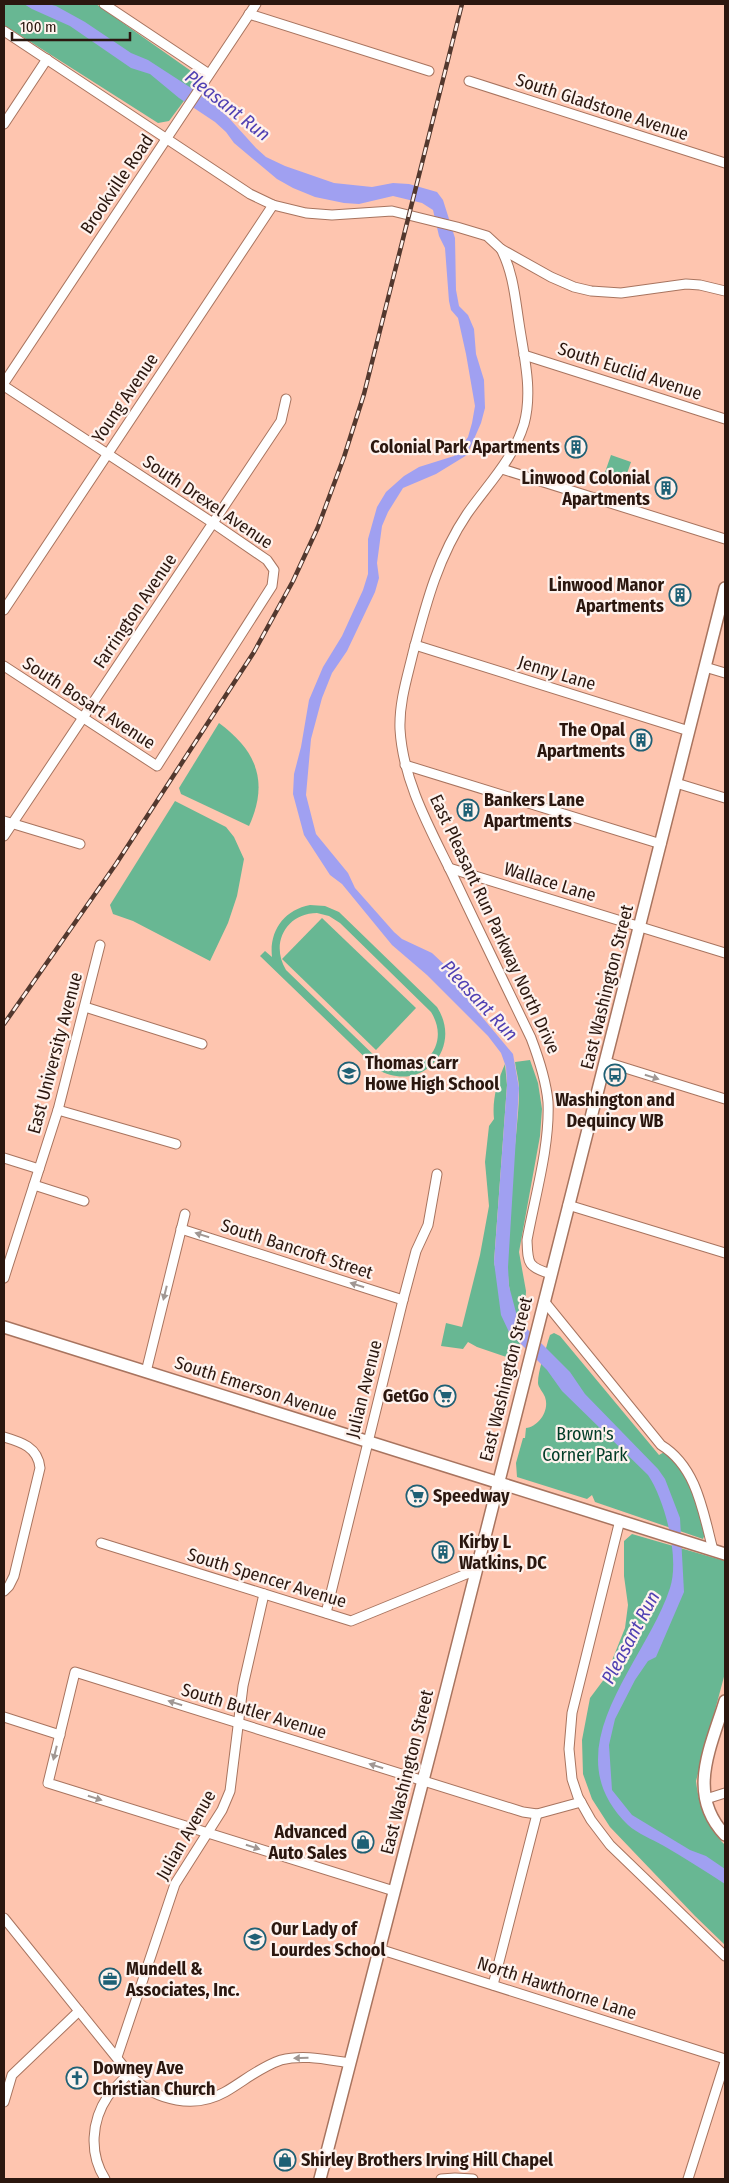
<svg xmlns="http://www.w3.org/2000/svg" width="729" height="2183" font-family="'Fira Sans Condensed',sans-serif">
<rect width="100%" height="100%" fill="#fec5af"/>
<g fill="#68b793" fill-rule="evenodd">
<polygon points="4,4 96,4 201,78 169,121 158,123 4,25"/>
<polygon points="611,455 631,462 623,485 603,478"/>
<path d="M219,723C257,751 269,782 249,826L181,794L179,788Z"/>
<polygon points="175,801 226,827 234,837 244,859 237,896 228,923 210,961 133,921 113,914 110,905"/>
<path d="M310,905L325,906L339,912L437,1007C464,1049 420,1095 377,1069L260,956L265,951L272,957C269,931 284,910 310,905ZM317,913L329,916L340,923L431,1012C453,1047 418,1082 382,1063L286,970C270,944 286,913 317,913Z"/>
<polygon points="322,918 416,1008 376,1050 282,959"/>
<path d="M530,1060L538,1083L542,1109L540,1136L519,1252L526,1291L524,1327C489,1292 520,1140 519,1089C519,1080 516,1071 515,1062Z"/>
<path d="M505,1064L507,1085L494,1262L509,1332L520,1343L515,1360L477,1347L468,1342L463,1349L441,1346L446,1323L462,1327L480,1255L489,1206L485,1162L489,1126L494,1119C492,1100 497,1082 505,1064Z"/>
<path d="M554,1333L560,1336L659,1455L668,1450C674,1459 681,1467 686,1476C693,1487 710,1528 703,1539L595,1502L592,1495L587,1499L517,1477L516,1463L523,1438H525L526,1428C538,1427 550,1411 545,1397C543,1392 538,1387 538,1383C538,1370 545,1353 548,1341L550,1335Z"/>
<path d="M632,1534L725,1561V1673L696,1781C699,1807 707,1826 725,1845V1945L695,1916L610,1827L592,1799L583,1774L582,1740L590,1698L605,1678L625,1628L628,1605L624,1576V1541Z"/>
</g>
<path fill="#a0a0f1" d="M24,4H48L56,6L85,22L131,53L148,60L205,97L228,117L256,148L266,157L285,166L334,183L372,187L393,183L409,184L437,192L443,200L455,238L456,290L459,306L468,315L474,329L476,354L484,380L485,408L481,423L467,455L436,474L403,488L388,512L382,526L377,563L379,578L375,592L347,651L332,673L322,698L311,739L306,795L316,834L348,873L355,888L394,932L402,939L432,953L448,968L472,1005L513,1054L519,1088L508,1267L509,1286L518,1320L570,1372L585,1394L658,1469L665,1479L680,1518L684,1592L656,1657L648,1661L635,1680L615,1719L609,1745L612,1790L632,1815L690,1850L706,1856L725,1869V1884C705,1871 685,1858 664,1846C652,1839 638,1834 628,1825C550,1749 646,1663 670,1588C680,1558 665,1500 648,1475L562,1391L547,1370L509,1332L501,1315L494,1262L507,1085L506,1067L501,1053L488,1036L427,975L392,945L342,884L330,875L304,835L293,794L294,774L301,747L309,700L323,667L342,636L363,590L368,574V539L377,507L386,492L404,476L419,467L454,456L468,437L472,423L475,406L466,354L458,318L451,310L449,301L445,248L439,236L433,210L422,203L393,196L359,204L344,203L315,197L293,188L277,179L234,143L226,132L215,122L179,98L150,74L131,68L70,26L32,9Z"/>
<g fill="none" stroke-linecap="round" stroke-linejoin="round">
<g stroke="#a8745f" stroke-width="11">
<g id="minor">
<polyline points="104,4 209,74"/>
<polyline points="249,14 429,71"/>
<polyline points="4,31 250,194 273,205 306,213 332,215 392,211 457,227 487,236 501,249 551,277 574,287 591,291 621,293 686,284 700,285 725,291"/>
<polyline points="469,81 725,163"/>
<polyline points="4,124 47,59"/>
<path d="M501,249C513,272 515,297 519,323C524,357 533,391 524,424C513,460 488,484 467,514C438,557 426,604 413,653C407,678 399,703 400,729C403,783 432,832 455,880C480,933 506,986 531,1038C539,1059 546,1080 548,1102C550,1146 535,1196 527,1240C528,1263 527,1267 551,1274"/>
<polyline points="524,355 725,419"/>
<polyline points="4,383 256,4"/>
<polyline points="4,386 213,523 267,560 274,570 272,586 157,766 4,666"/>
<polyline points="502,469 725,539"/>
<polyline points="4,610 273,205"/>
<polyline points="415,645 689,731"/>
<polyline points="705,667 725,673"/>
<polyline points="405,765 661,844"/>
<polyline points="676,783 725,798"/>
<polyline points="4,821 80,844"/>
<polyline points="4,836 281,421 286,399"/>
<polyline points="449,868 725,953"/>
<polyline points="85,1007 202,1044"/>
<polyline points="606,1062 725,1099"/>
<polyline points="58,1110 176,1144"/>
<polyline points="4,1158 39,1169"/>
<polyline points="34,1185 84,1201"/>
<polyline points="568,1205 725,1253"/>
<polyline points="181,1229 403,1300"/>
<polyline points="4,1278 58,1110 100,945"/>
<path d="M544,1301L661,1445C697,1467 703,1512 713,1550"/>
<polyline points="146,1372 185,1214"/>
<path d="M4,1437C21,1442 38,1447 40,1468L14,1576L9,1586L4,1591"/>
<polyline points="620,1520 572,1713 569,1749 572,1779 578,1797 591,1820 610,1845 725,1956"/>
<polyline points="101,1543 351,1621 476,1570"/>
<polyline points="326,1613 403,1300 416,1251 428,1225 437,1174"/>
<polyline points="4,1717 60,1735"/>
<polyline points="706,1799 725,1793"/>
<polyline points="394,1891 48,1783 75,1672 523,1812 537,1814 581,1802"/>
<path d="M4,1918L133,2078C157,2101 195,2109 225,2092C244,2081 260,2067 281,2060C304,2054 328,2060 350,2063"/>
<polyline points="379,1949 725,2059"/>
<polyline points="493,1985 537,1814"/>
<polyline points="117,2057 175,1884 222,1810 230,1791 243,1686 264,1594"/>
<polyline points="4,2102 12,2075 79,2011"/>
<path d="M105,2179C89,2154 91,2121 108,2096C114,2088 122,2081 129,2073"/>
<polyline points="441,2179 455,2178 473,2179"/>
<polyline points="688,2179 725,2062"/>
</g>
</g>
<g stroke="#a8745f" stroke-width="14">
<g id="major">
<polyline points="4,1327 725,1554"/>
<path d="M725,1701C711,1747 686,1794 725,1835"/>
<polyline points="320,2179 437,1726 725,588"/>
</g>
</g>
<use href="#minor" stroke="#fff" stroke-width="9"/>
<use href="#major" stroke="#fff" stroke-width="11"/>
<g stroke="#53382e" stroke-width="4.5">
<polyline id="rail" points="4,1024 116,864 254,652 293,581 318,527 344,457 364,394 462,4"/>
</g>
<use href="#rail" stroke="#fef2ed" stroke-width="2.5" stroke-dasharray="8" stroke-linecap="butt"/>
</g>
<defs><path id="oneway-solid" d="M-6-.8H1V-3.2L6.5 0L1 3.2V.8H-6Z" transform="scale(1.25)"/></defs>
<g fill="#a09793">
<use href="#oneway-solid" transform="translate(652 1077) rotate(17)"/>
<use href="#oneway-solid" transform="translate(202 1235) rotate(-162)"/>
<use href="#oneway-solid" transform="translate(357 1285) rotate(-162)"/>
<use href="#oneway-solid" transform="translate(165 1293) rotate(104)"/>
<use href="#oneway-solid" transform="translate(175 1703) rotate(-163)"/>
<use href="#oneway-solid" transform="translate(55 1753) rotate(104)"/>
<use href="#oneway-solid" transform="translate(376 1766) rotate(-163)"/>
<use href="#oneway-solid" transform="translate(95 1798) rotate(18)"/>
<use href="#oneway-solid" transform="translate(253 1847) rotate(18)"/>
<use href="#oneway-solid" transform="translate(301 2058) rotate(179)"/>
</g>
<defs>
<g id="building-ring" transform="scale(1.125)"><circle r="9.5" fill="#fef2ed" stroke="#1f6075" stroke-width="1.5"/><path d="M-4-6H4V6H1V3H-1V6H-4ZM-2.5-4.3h1.7v1.8h-1.7ZM.8-4.3h1.7v1.8H.8ZM-2.5-1h1.7V.8h-1.7ZM.8-1h1.7V.8H.8Z" fill="#1f6075"/></g>
<g id="school-ring" transform="scale(1.125)"><circle r="9.5" fill="#fef2ed" stroke="#1f6075" stroke-width="1.5"/><path d="M0-5L7-2L0 1L-7-2ZM-4 1L0 2.5L4 1V4Q0 6-4 4Z" fill="#1f6075"/></g>
<g id="bus-ring" transform="scale(1.125)"><circle r="9.5" fill="#fef2ed" stroke="#1f6075" stroke-width="1.5"/><path d="M-5-6H5V4H4V6H2V4H-2V6H-4V4H-5ZM-3.5-4V0h7V-4ZM-3.5 1.2v1.5H-2V1.2ZM2 1.2v1.5H3.5V1.2Z" fill="#1f6075"/></g>
<g id="supermarket-ring" transform="scale(1.125)"><circle r="9.5" fill="#fef2ed" stroke="#1f6075" stroke-width="1.5"/><path d="M-6-5.5h2.5l.6 2H6L4.5 2H-2.5L-4.4-4H-6ZM-1.5 3.2a1.3 1.3 0 1 0 .1 0ZM3 3.2a1.3 1.3 0 1 0 .1 0Z" fill="#1f6075"/></g>
<g id="shop-ring" transform="scale(1.125)"><circle r="9.5" fill="#fef2ed" stroke="#1f6075" stroke-width="1.5"/><path d="M-5-2.5h2.3a2.7 3.5 0 0 1 5.4 0H5L5.5 6h-11ZM-1.5-2.5h3a1.5 2.3 0 0 0-3 0Z" fill="#1f6075"/></g>
<g id="office-ring" transform="scale(1.125)"><circle r="9.5" fill="#fef2ed" stroke="#1f6075" stroke-width="1.5"/><path d="M-6-3h4V-5.5h4V-3h4V5H-6ZM-1-4.5V-3h2v-1.5ZM-6 0V1H6V0Z" fill="#1f6075"/></g>
<g id="church-ring" transform="scale(1.125)"><circle r="9.5" fill="#fef2ed" stroke="#1f6075" stroke-width="1.5"/><path d="M-1.2-6h2.4v3.5h3.3v2.4h-3.3V6h-2.4V-.1h-3.3v-2.4h3.3Z" fill="#1f6075"/></g>
</defs>
<g fill-rule="evenodd">
<use href="#building-ring" x="576" y="447"/>
<use href="#building-ring" x="666" y="488"/>
<use href="#building-ring" x="680" y="595"/>
<use href="#building-ring" x="641" y="740"/>
<use href="#building-ring" x="468" y="810"/>
<use href="#school-ring" x="349" y="1073"/>
<use href="#bus-ring" x="615" y="1075"/>
<use href="#supermarket-ring" x="445" y="1396"/>
<use href="#supermarket-ring" x="417" y="1496"/>
<use href="#building-ring" x="443" y="1552"/>
<use href="#shop-ring" x="363" y="1842"/>
<use href="#school-ring" x="255" y="1939"/>
<use href="#office-ring" x="110" y="1979"/>
<use href="#church-ring" x="77" y="2078"/>
<use href="#shop-ring" x="285" y="2160"/>
</g>
<g text-anchor="middle" stroke-width="4.5" stroke-linejoin="round" paint-order="stroke">
<g font-size="18" fill="#2b170f" stroke="#fef2ed">
<text transform="translate(602 107) rotate(18)" y="6">South Gladstone Avenue</text>
<text transform="translate(117 184) rotate(-56)" y="6">Brookville Road</text>
<text transform="translate(630 371) rotate(18)" y="6">South Euclid Avenue</text>
<text transform="translate(125 398) rotate(-56)" y="6">Young Avenue</text>
<text transform="translate(208 502) rotate(34)" y="6">South Drexel Avenue</text>
<text transform="translate(135 611) rotate(-56)" y="6">Farrington Avenue</text>
<text transform="translate(557 673) rotate(17)" y="6">Jenny Lane</text>
<text transform="translate(89 703) rotate(33)" y="6">South Bosart Avenue</text>
<text transform="translate(550 882) rotate(17)" y="6">Wallace Lane</text>
<text transform="translate(495 924) rotate(65)" y="6">East Pleasant Run Parkway North Drive</text>
<text transform="translate(607 987) rotate(-76)" y="6">East Washington Street</text>
<text transform="translate(55 1053) rotate(-75)" y="6">East University Avenue</text>
<text transform="translate(297 1249) rotate(18)" y="6">South Bancroft Street</text>
<text transform="translate(506 1379) rotate(-76)" y="6">East Washington Street</text>
<text transform="translate(256 1388) rotate(18)" y="6">South Emerson Avenue</text>
<text transform="translate(364 1389) rotate(-76)" y="6">Julian Avenue</text>
<text transform="translate(267 1578) rotate(17)" y="6">South Spencer Avenue</text>
<text transform="translate(254 1711) rotate(17)" y="6">South Butler Avenue</text>
<text transform="translate(407 1772) rotate(-76)" y="6">East Washington Street</text>
<text transform="translate(186 1835) rotate(-60)" y="6">Julian Avenue</text>
<text transform="translate(557 1988) rotate(18)" y="6">North Hawthorne Lane</text>
</g>
<g font-size="18" font-weight="bold" fill="#2b170f" stroke="#fef2ed" text-anchor="start">
<text x="560" y="453" text-anchor="end">Colonial Park Apartments</text>
<text x="650" y="484" text-anchor="end">Linwood Colonial<tspan x="650" dy="21">Apartments</tspan></text>
<text x="664" y="591" text-anchor="end">Linwood Manor<tspan x="664" dy="21">Apartments</tspan></text>
<text x="625" y="736" text-anchor="end">The Opal<tspan x="625" dy="21">Apartments</tspan></text>
<text x="484" y="806">Bankers Lane<tspan x="484" dy="21">Apartments</tspan></text>
<text x="365" y="1069">Thomas Carr<tspan x="365" dy="21">Howe High School</tspan></text>
<text x="615" y="1106" text-anchor="middle">Washington and<tspan x="615" dy="21">Dequincy WB</tspan></text>
<text x="429" y="1402" text-anchor="end">GetGo</text>
<text x="433" y="1502">Speedway</text>
<text x="459" y="1548">Kirby L<tspan x="459" dy="21">Watkins, DC</tspan></text>
<text x="347" y="1838" text-anchor="end">Advanced<tspan x="347" dy="21">Auto Sales</tspan></text>
<text x="271" y="1935">Our Lady of<tspan x="271" dy="21">Lourdes School</tspan></text>
<text x="126" y="1975">Mundell &amp;<tspan x="126" dy="21">Associates, Inc.</tspan></text>
<text x="93" y="2074">Downey Ave<tspan x="93" dy="21">Christian Church</tspan></text>
<text x="301" y="2166">Shirley Brothers Irving Hill Chapel</text>
</g>
<g font-size="18" fill="#003c27" stroke="#fef2ed">
<text x="585" y="1440">Brown's<tspan x="585" dy="21">Corner Park</tspan></text>
</g>
<g font-size="19" font-style="italic" fill="#5040b3" stroke="#fef2ed">
<text transform="translate(228 105) rotate(38)" y="7">Pleasant Run</text>
<text transform="translate(480 1000) rotate(47)" y="7">Pleasant Run</text>
<text transform="translate(630 1637) rotate(-62)" y="7">Pleasant Run</text>
</g>
</g>
<rect width="729" height="2183" fill="none" stroke="#2b170f" stroke-width="10"/>
<path d="M12 32v8h118v-8" fill="none" stroke="#2b170f" stroke-width="2.5"/>
<text x="20" y="32" font-size="15" fill="#2b170f" stroke="#fef2ed" stroke-width="4" paint-order="stroke">100 m</text>
</svg>
